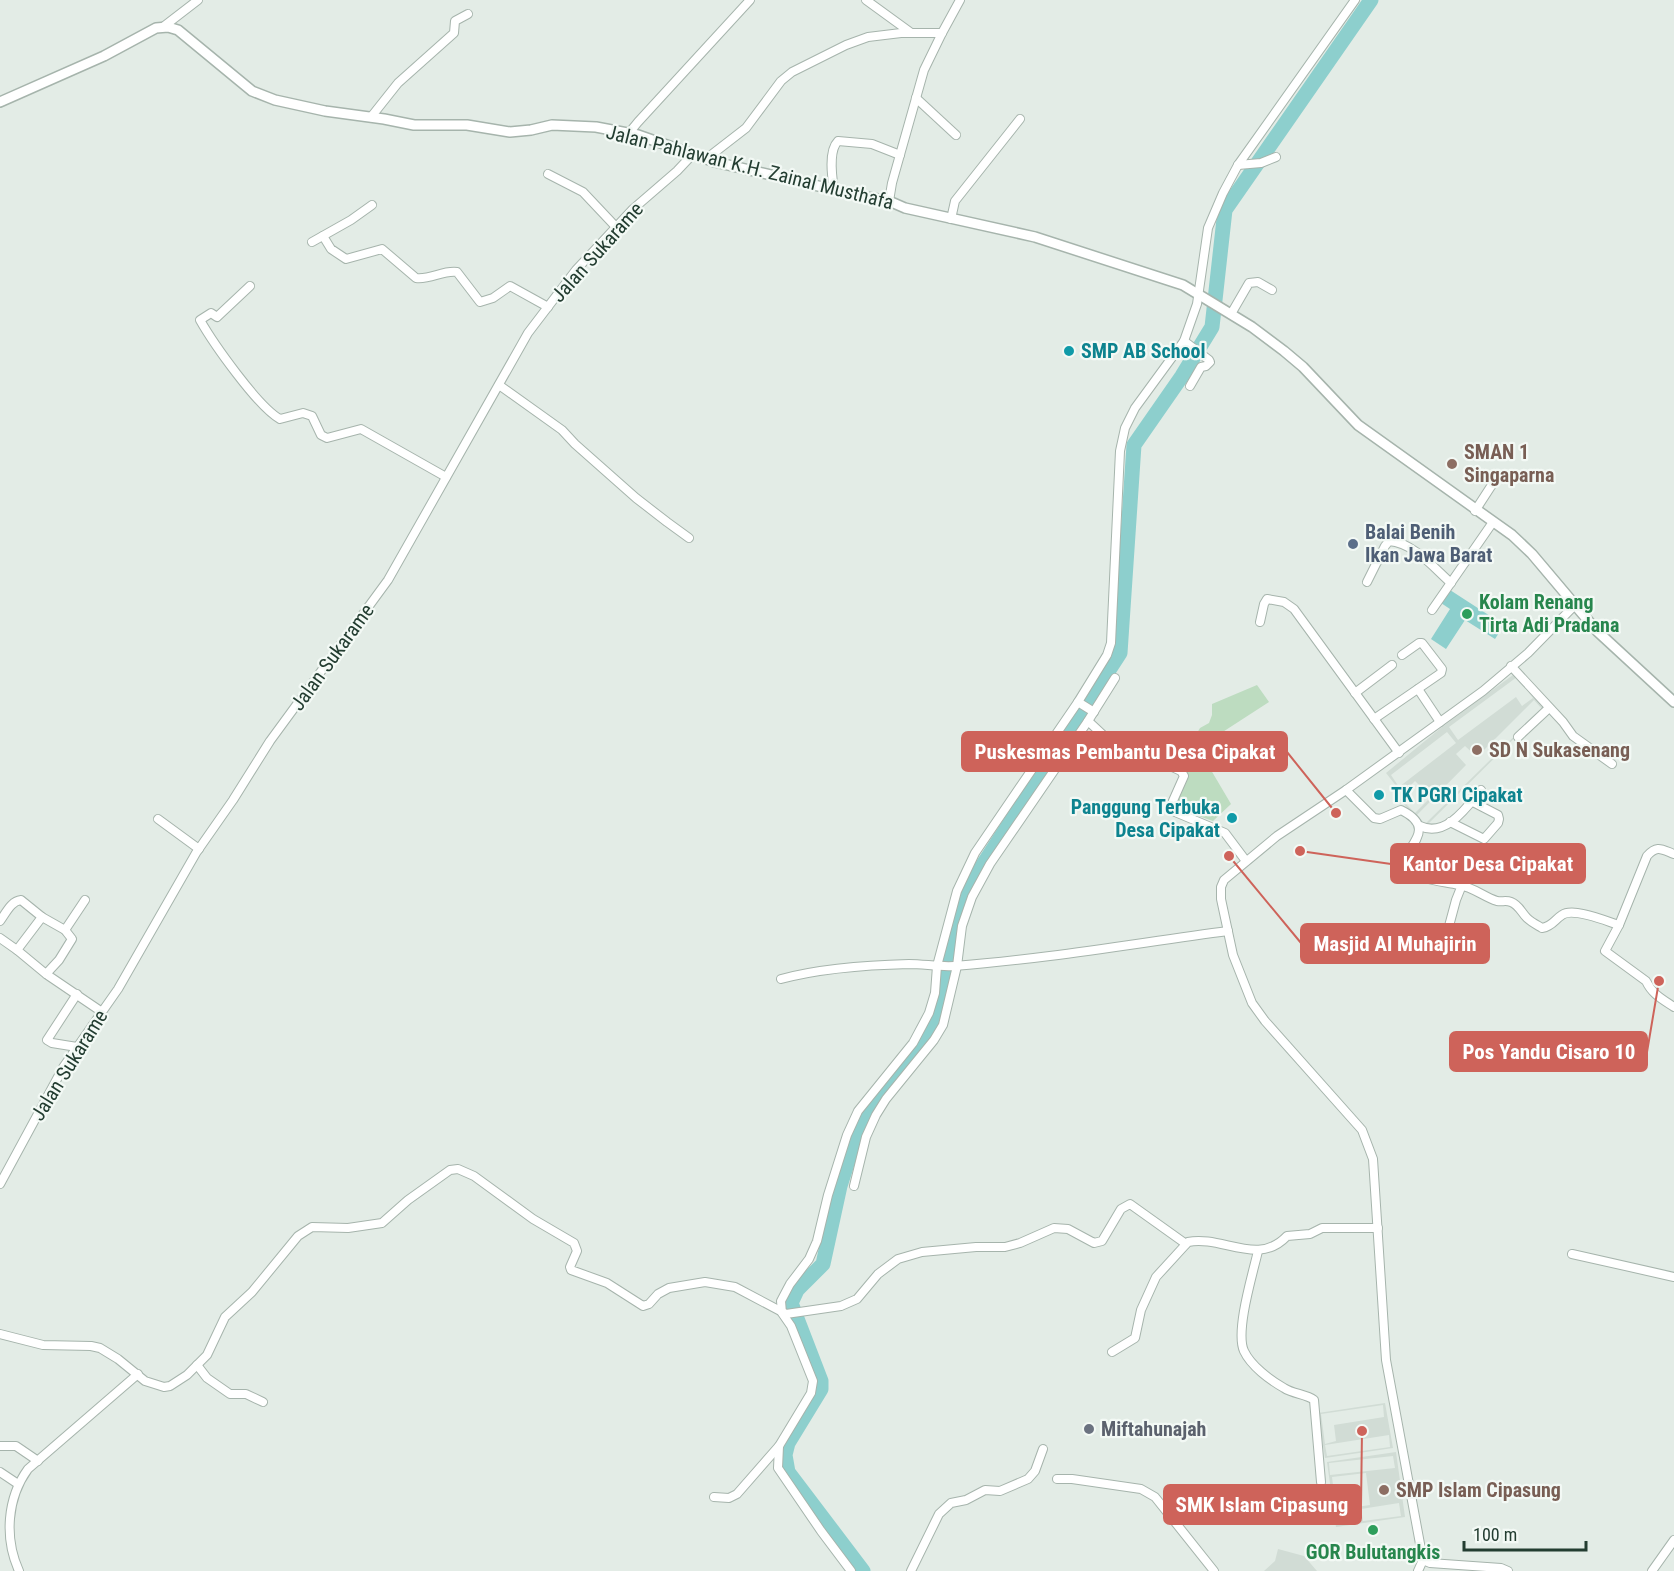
<svg xmlns="http://www.w3.org/2000/svg" width="1674" height="1571" font-family="'Roboto Condensed',sans-serif">
<rect width="100%" height="100%" fill="#e3ece6"/>
<g fill="#d1dcd5" fill-rule="evenodd">
<path d="M1517,672L1545,708L1425,827L1400,800L1404,796L1386,773L1442,727ZM1517,677L1533,698L1522,706L1516,697L1458,740L1449,727ZM1534,700L1542,709L1425,824L1417,815L1466,765L1456,754L1465,746L1477,757ZM1447,732L1456,743L1399,787L1391,775ZM1415,781L1431,797L1415,813L1406,804L1411,799L1404,792Z"/>
<path d="M1385,1403L1393,1448L1325,1458L1318,1413ZM1383,1405L1384,1417L1334,1425L1336,1441L1325,1444L1321,1414ZM1389,1435L1390,1447L1327,1456L1325,1445Z"/>
<path d="M1396,1452L1405,1517L1336,1527L1327,1462ZM1393,1456L1395,1468L1330,1475L1329,1463ZM1366,1473L1370,1505L1336,1510L1332,1477ZM1399,1503L1401,1516L1363,1521L1361,1509Z"/>
<polygon points="1278,1549 1304,1556 1317,1571 1264,1571 1275,1561"/>
</g>
<polygon fill="#bddcc0" points="1257,685 1269,702 1198,748 1231,804 1213,821 1173,807 1183,775 1182,763 1186,752 1200,728 1209,723 1212,715 1212,704"/>
<polygon fill="#8dcfcd" points="1450,590 1504,625 1495,639 1465,620 1446,649 1431,639 1450,609 1441,603"/>
<g fill="none" stroke-linecap="round" stroke-linejoin="round">
<polyline stroke="#8dcfcd" stroke-width="15" points="863,1571 788,1472 785,1455 788,1443 821,1389 821,1381 791,1303 797,1290 823,1264 840,1186 859,1126 866,1111 926,1041 936,1025 941,1007 962,897 1120,653 1134,445 1182,376 1212,327 1225,210 1371,0"/>
<g stroke="#a6b4ac" stroke-width="10">
<g id="minor">
<polyline points="866,0 910,32"/>
<polyline points="163,27 198,0"/>
<polyline points="916,98 956,135"/>
<polyline points="371,117 398,83 454,33 455,21 468,14"/>
<polyline points="629,133 638,122 750,0"/>
<polyline points="706,159 746,128 781,81 792,72 846,45 868,37 901,33 942,33"/>
<polyline points="1238,165 1261,163 1276,157"/>
<polyline points="548,174 583,192 616,227"/>
<path d="M834,190C832,177 828,151 838,141L872,144L900,155"/>
<polyline points="889,201 892,183 924,70 942,33 960,0"/>
<polyline points="951,219 955,201 1020,119"/>
<path d="M323,236L331,249L346,259L382,249L416,278C430,280 443,270 457,272L480,302L493,298L510,286L548,307"/>
<polyline points="312,242 351,220 372,205"/>
<path d="M250,286L217,317L211,313L200,320C213,343 258,407 280,419L303,413L312,416L321,435L327,438L361,429L446,477"/>
<polyline points="1231,314 1249,283 1258,282 1272,290"/>
<polyline points="1184,341 1209,360 1210,362 1206,366 1201,367 1190,386"/>
<polyline points="499,385 562,430 575,444 636,498 667,522 689,538"/>
<polyline points="1475,511 1497,477"/>
<path d="M1367,582L1385,546L1389,541C1414,543 1433,567 1451,583"/>
<polyline points="1432,610 1493,522"/>
<polyline points="1260,622 1264,604 1267,599 1284,602 1294,609 1399,753"/>
<polyline points="1511,666 1563,722 1573,736 1612,764"/>
<polyline points="1418,689 1440,722"/>
<polyline points="1355,693 1392,665"/>
<polyline points="1078,702 1094,712"/>
<polyline points="1374,719 1441,673 1442,669 1422,643 1419,643 1402,655"/>
<polyline points="1088,721 1103,735 1181,771 1184,776 1172,803 1175,812 1225,833 1246,861"/>
<polyline points="1518,737 1549,708"/>
<path d="M1346,790L1374,818L1380,819L1401,810C1446,832 1390,855 1407,869C1423,881 1441,881 1459,885C1473,887 1484,897 1497,901C1502,902 1506,900 1511,902C1519,905 1521,912 1527,918C1531,922 1537,925 1542,928C1553,926 1554,920 1562,915C1573,907 1606,921 1619,925"/>
<polyline points="158,819 199,849"/>
<polyline points="1450,822 1484,839 1498,823 1499,819 1498,815 1471,801"/>
<path d="M1420,826C1446,838 1467,807 1481,790"/>
<path d="M1674,854C1661,849 1657,845 1647,856L1619,925L1605,951L1646,981C1652,994 1662,999 1674,1007"/>
<path d="M0,921C6,913 11,901 21,900L42,917"/>
<polyline points="1449,926 1456,900 1462,885"/>
<polyline points="65,930 85,900"/>
<polyline points="0,938 17,950"/>
<polyline points="46,974 59,960 72,939 65,930 42,917 17,950 46,974 102,1012"/>
<path d="M781,979C822,968 866,965 909,964C924,964 939,967 954,966C1046,959 1137,943 1228,931"/>
<polyline points="77,994 47,1040 52,1043 77,1047"/>
<polyline points="0,1184 64,1066 118,989 196,853 233,800 270,741 388,580 528,333 576,270 633,209 677,171 693,154"/>
<polyline points="854,1186 866,1137 876,1115 886,1099 934,1040 943,1025 957,966 962,926 972,897 990,864 1088,721 1115,678"/>
<path d="M1258,1251C1253,1273 1235,1331 1244,1351C1251,1366 1270,1380 1284,1388C1293,1394 1306,1394 1314,1400L1321,1482"/>
<polyline points="1572,1254 1674,1277"/>
<polyline points="0,1334 43,1345 91,1346 100,1348 118,1359 145,1381 164,1387 170,1386 187,1375 207,1355 225,1317 252,1292 298,1236 312,1227 348,1228 382,1223 408,1200 450,1170 458,1169 474,1176 533,1219 574,1243 577,1251 570,1267 571,1270 607,1283 643,1306 649,1304 658,1294 669,1288 705,1282 735,1287 786,1314 841,1306 857,1299 878,1274 898,1259 922,1252 976,1247 1005,1247 1020,1243 1054,1228 1068,1229 1094,1243 1102,1241 1121,1209 1130,1204 1186,1244"/>
<path d="M1112,1352L1135,1338L1141,1310L1156,1277L1188,1242C1222,1235 1258,1267 1287,1236L1310,1234L1322,1228H1378"/>
<polyline points="197,1365 207,1378 230,1394 246,1394 263,1402"/>
<polyline points="0,1446 16,1446 38,1461"/>
<polyline points="0,1472 18,1484"/>
<polyline points="1057,1479 1072,1479 1141,1489 1155,1497 1214,1571"/>
<polyline points="714,1497 729,1498 737,1494 779,1446"/>
<path d="M19,1571C4,1538 7,1498 28,1469L138,1374"/>
<polyline points="851,1571 821,1531 778,1468 779,1446 811,1393 813,1381 791,1326 782,1313 781,1301 790,1284 809,1259 817,1241 828,1195 847,1135 858,1111 913,1043 929,1013 935,993 937,966 957,891 975,853 1078,702 1107,655 1111,643 1120,451 1125,428 1135,408 1184,341 1197,304 1208,228 1223,193 1238,165 1355,0"/>
<polyline points="911,1571 939,1514 951,1503 966,1500 985,1490 1000,1491 1028,1479 1035,1471 1043,1449"/>
<polyline points="1418,1571 1423,1560"/>
<polyline points="1508,1571 1501,1568 1430,1563 1423,1560 1386,1360 1373,1159 1362,1130 1265,1021 1252,1003 1233,955 1221,899 1221,887 1224,880 1277,836 1346,790 1483,691 1528,653 1574,606"/>
<polyline points="1652,1571 1674,1540"/>
</g>
</g>
<g stroke="#a6b4ac" stroke-width="12">
<polyline id="tertiary" points="0,102 104,56 156,28 168,27 178,30 252,91 275,100 325,111 384,119 414,125 467,125 510,132 531,130 552,125 596,127 638,135 715,162 861,196 889,201 905,208 1035,237 1183,285 1252,327 1284,351 1303,367 1358,425 1512,535 1532,554 1597,631 1674,702"/>
</g>
<use href="#minor" stroke="#fff" stroke-width="8"/>
<use href="#tertiary" stroke="#fff" stroke-width="9"/>
</g>
<g fill="#0f9aa8" stroke="#f3f9f5" stroke-width="2">
<circle cx="1069" cy="351" r="6"/>
<circle cx="1379" cy="795" r="6"/>
<circle cx="1232" cy="818" r="6"/>
</g>
<g fill="#8d6e63" stroke="#f3f9f5" stroke-width="2">
<circle cx="1452" cy="464" r="6"/>
<circle cx="1477" cy="750" r="6"/>
<circle cx="1384" cy="1490" r="6"/>
</g>
<circle fill="#5c6f8a" stroke="#f3f9f5" stroke-width="2" cx="1353" cy="544" r="6"/>
<g fill="#2e9e5b" stroke="#f3f9f5" stroke-width="2">
<circle cx="1467" cy="614" r="6"/>
<circle cx="1373" cy="1530" r="6"/>
</g>
<circle fill="#6b7280" stroke="#f3f9f5" stroke-width="2" cx="1089" cy="1429" r="6"/>
<g text-anchor="middle" stroke-width="4.5" stroke-linejoin="round" paint-order="stroke">
<g font-size="20" fill="#233d31" stroke="#f3f9f5">
<text transform="translate(750 167) rotate(14)" y="7">Jalan Pahlawan K.H. Zainal Musthafa</text>
<text transform="translate(597 252) rotate(-48)" y="7">Jalan Sukarame</text>
<text transform="translate(332 657) rotate(-54)" y="7">Jalan Sukarame</text>
<text transform="translate(69 1065) rotate(-58)" y="7">Jalan Sukarame</text>
</g>
<g font-size="20" font-weight="bold" fill="#0d838f" stroke="#f3f9f5" text-anchor="start">
<text x="1081" y="358">SMP AB School</text>
<text x="1391" y="802">TK PGRI Cipakat</text>
<text x="1220" y="814" text-anchor="end">Panggung Terbuka<tspan x="1220" dy="23">Desa Cipakat</tspan></text>
</g>
<g font-size="20" font-weight="bold" fill="#785e54" stroke="#f3f9f5" text-anchor="start">
<text x="1464" y="459">SMAN 1<tspan x="1464" dy="23">Singaparna</tspan></text>
<text x="1489" y="757">SD N Sukasenang</text>
<text x="1396" y="1497">SMP Islam Cipasung</text>
</g>
<g font-size="20" font-weight="bold" fill="#4e5e75" stroke="#f3f9f5" text-anchor="start">
<text x="1365" y="539">Balai Benih<tspan x="1365" dy="23">Ikan Jawa Barat</tspan></text>
</g>
<g font-size="20" font-weight="bold" fill="#27864d" stroke="#f3f9f5" text-anchor="start">
<text x="1479" y="609">Kolam Renang<tspan x="1479" dy="23">Tirta Adi Pradana</tspan></text>
<text x="1373" y="1559" text-anchor="middle">GOR Bulutangkis</text>
</g>
<g font-size="20" font-weight="bold" fill="#5b616d" stroke="#f3f9f5" text-anchor="start">
<text x="1101" y="1436">Miftahunajah</text>
</g>
</g>
<path fill="none" stroke="#ce635a" stroke-width="2" d="M1336 813L1287 752M1300 851L1391 864M1229 856L1301 943M1659 981L1647 1052M1362 1431L1361 1505"/>
<g fill="#ce635a" stroke="#f3f9f5" stroke-width="2">
<circle cx="1336" cy="813" r="6"/>
<circle cx="1300" cy="851" r="6"/>
<circle cx="1229" cy="856" r="6"/>
<circle cx="1659" cy="981" r="6"/>
<circle cx="1362" cy="1431" r="6"/>
</g>
<g fill="#ce635a" stroke="#ce635a" stroke-width="2">
<rect x="962" y="732" width="325" height="39" rx="6"/>
<rect x="1391" y="844" width="194" height="39" rx="6"/>
<rect x="1301" y="924" width="188" height="39" rx="6"/>
<rect x="1450" y="1032" width="197" height="39" rx="6"/>
<rect x="1164" y="1485" width="197" height="39" rx="6"/>
</g>
<g font-size="21" text-anchor="middle" font-weight="bold" fill="#fff">
<text x="1125" y="759">Puskesmas Pembantu Desa Cipakat</text>
<text x="1488" y="871">Kantor Desa Cipakat</text>
<text x="1395" y="951">Masjid Al Muhajirin</text>
<text x="1549" y="1059">Pos Yandu Cisaro 10</text>
<text x="1262" y="1512">SMK Islam Cipasung</text>
</g>
<path d="M1464 1541v9h122v-9" fill="none" stroke="#233d31" stroke-width="3"/>
<text x="1473" y="1541" font-size="18" fill="#233d31" stroke="#f3f9f5" stroke-width="4.5" paint-order="stroke">100 m</text>
</svg>
